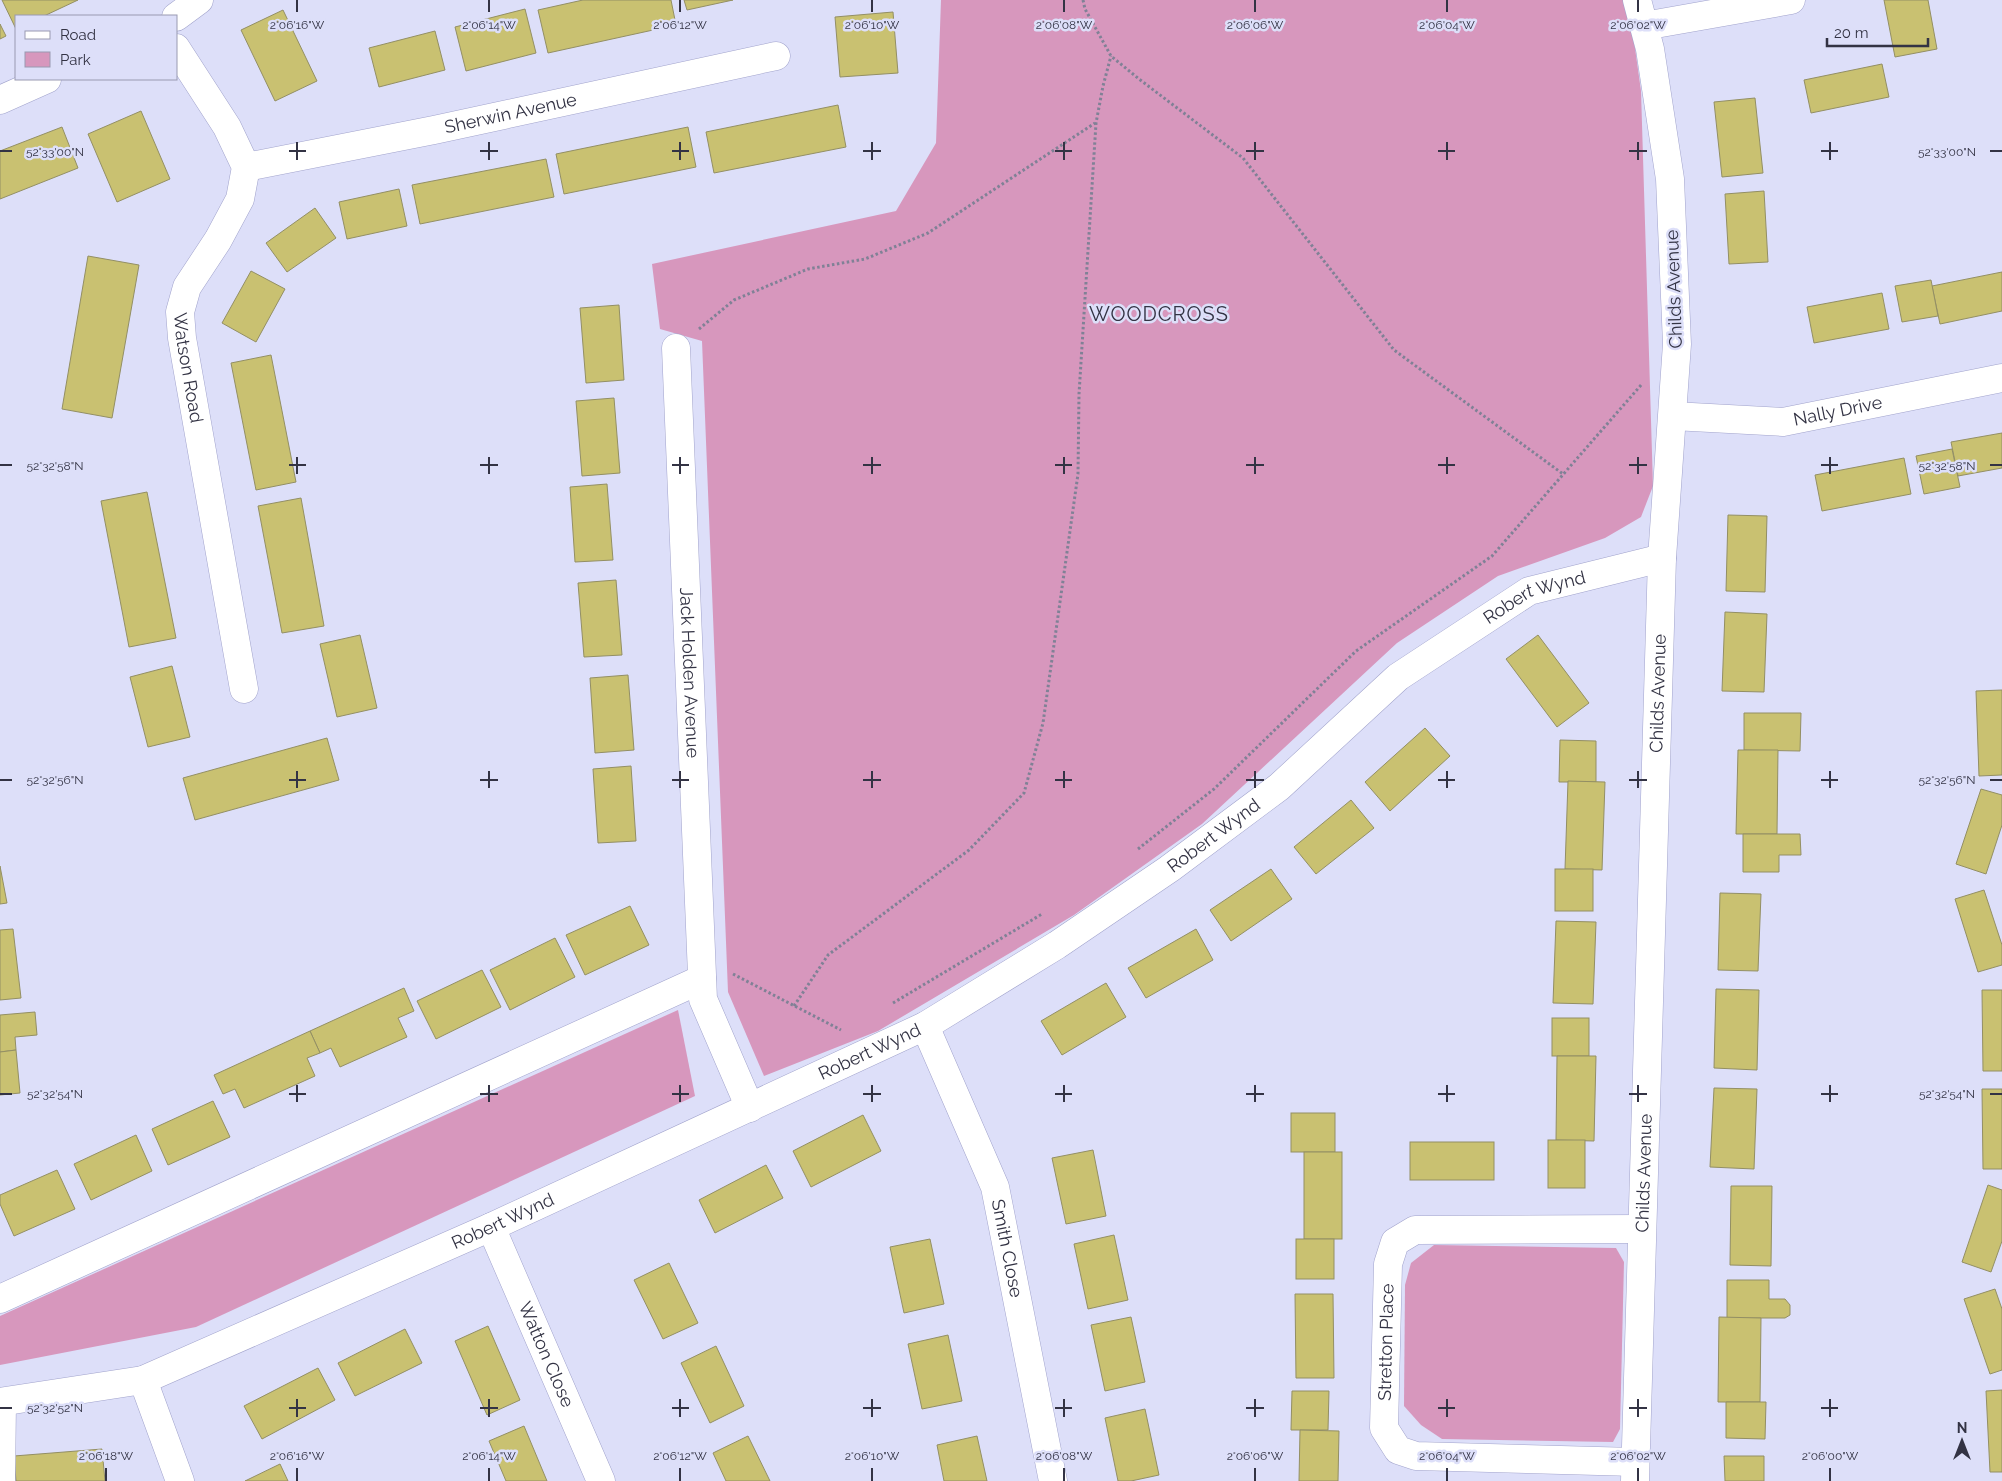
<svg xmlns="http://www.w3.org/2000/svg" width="2002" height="1481" font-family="Raleway,sans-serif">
<rect width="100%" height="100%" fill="#dddff9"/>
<g fill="#d797bd">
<polygon points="941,0 1624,0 1634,41 1641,91 1653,486 1641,517 1605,538 1498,576 1397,643 1202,824 1074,915 878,1031 764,1076 728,992 702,341 660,329 652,264 896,211 936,143"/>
<polygon points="678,1010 695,1096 196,1327 0,1365 0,1316"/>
<polygon points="1434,1245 1616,1248 1624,1262 1620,1429 1613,1442 1442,1439 1421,1425 1404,1406 1405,1285 1411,1263"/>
</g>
<g fill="#c9c171" stroke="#938f64">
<polygon points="2,0 78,0 44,16 16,16 16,29"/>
<polygon points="583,0 671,0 676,25 548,53 538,10"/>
<polygon points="684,0 733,0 687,10"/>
<polygon points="1884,0 1928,0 1937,49 1895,57"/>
<polygon points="525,9 536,53 466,71 455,27"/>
<polygon points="283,10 317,81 275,101 241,30"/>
<polygon points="893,12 898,73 840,77 835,17"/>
<polygon points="0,24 6,36 0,39"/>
<polygon points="435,31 445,70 379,87 369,48"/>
<polygon points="1882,64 1889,97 1811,113 1804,80"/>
<polygon points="1755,98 1763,173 1722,177 1714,102"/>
<polygon points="838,105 846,147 714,173 706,132"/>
<polygon points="141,111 170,179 117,202 88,134"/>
<polygon points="62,127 78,168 0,199 0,151"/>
<polygon points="688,127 696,167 564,194 556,154"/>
<polygon points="546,159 554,197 420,224 412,185"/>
<polygon points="399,189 407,226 347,239 339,202"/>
<polygon points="1764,191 1768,262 1729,264 1725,194"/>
<polygon points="315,208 336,238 287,272 266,243"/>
<polygon points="88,256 139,265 112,418 62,409"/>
<polygon points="251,271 285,289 256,342 222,323"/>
<polygon points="2002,272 2002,311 1940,324 1932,286"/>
<polygon points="1931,280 1938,316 1902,322 1895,286"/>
<polygon points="1882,293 1889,329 1814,343 1807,307"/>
<polygon points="619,305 624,380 586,383 580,308"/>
<polygon points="271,355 296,482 256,490 231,363"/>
<polygon points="614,398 620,473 582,476 576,401"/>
<polygon points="2002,433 2002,468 1958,476 1951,442"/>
<polygon points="1952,449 1960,487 1924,494 1916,456"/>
<polygon points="1904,458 1911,494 1822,511 1815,475"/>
<polygon points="607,484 613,560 575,562 570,487"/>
<polygon points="147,492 176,638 129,647 101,501"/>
<polygon points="301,498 324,626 282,633 258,506"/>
<polygon points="1728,515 1767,516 1765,592 1726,591"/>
<polygon points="616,580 622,655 584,657 578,583"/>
<polygon points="1725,612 1767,614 1764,692 1722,691"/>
<polygon points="360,635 377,708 337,717 320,644"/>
<polygon points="1538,635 1589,703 1557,727 1506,659"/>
<polygon points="172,666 190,737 148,747 130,677"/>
<polygon points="628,675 634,750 595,753 590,678"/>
<polygon points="2002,690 2002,775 1979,776 1976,691"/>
<polygon points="1744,713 1801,713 1800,751 1744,750"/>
<polygon points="1425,728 1450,756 1390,811 1365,782"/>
<polygon points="327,738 339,780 195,820 183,778"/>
<polygon points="1560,740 1596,741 1596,782 1559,782"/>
<polygon points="1738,750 1778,750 1777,834 1736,834"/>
<polygon points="631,766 636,841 598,843 593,769"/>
<polygon points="1568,781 1605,782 1602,870 1565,869"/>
<polygon points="1981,789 2002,795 2002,825 1986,874 1956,864"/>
<polygon points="1351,800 1374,828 1316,874 1294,847"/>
<polygon points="1743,834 1800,834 1801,855 1779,855 1779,872 1743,872"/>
<polygon points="0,866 7,903 0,904"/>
<polygon points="1271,869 1292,899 1231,941 1210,910"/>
<rect x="1555" y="869" width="38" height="42"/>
<polygon points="1984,890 2002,945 2002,965 1978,972 1955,899"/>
<polygon points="1720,893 1761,894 1758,971 1718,970"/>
<polygon points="630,906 649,945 585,975 566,935"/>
<polygon points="1556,921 1596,922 1593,1004 1553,1003"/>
<polygon points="13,929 21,998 0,1000 0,930"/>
<polygon points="1196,929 1213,960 1146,998 1128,968"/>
<polygon points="555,938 575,977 510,1010 490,970"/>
<polygon points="482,970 501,1007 436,1039 417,1001"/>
<polygon points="1106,983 1126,1017 1062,1055 1041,1021"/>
<polygon points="404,988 414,1011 398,1018 407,1037 340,1067 331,1048 320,1053 310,1031"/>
<polygon points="1716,989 1759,990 1757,1070 1714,1068"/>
<polygon points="1982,990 2002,990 2002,1071 1983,1071"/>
<polygon points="35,1012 37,1035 15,1037 16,1050 0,1052 0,1015"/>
<rect x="1552" y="1018" width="37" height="38"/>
<polygon points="310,1031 320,1053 307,1058 315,1076 244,1108 235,1089 223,1094 214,1075"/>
<polygon points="16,1050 20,1093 0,1095 0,1052"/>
<polygon points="1557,1056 1596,1056 1594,1141 1556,1140"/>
<polygon points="1714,1088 1757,1089 1754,1169 1710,1167"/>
<polygon points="1982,1089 2002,1089 2002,1169 1983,1169"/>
<polygon points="213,1101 230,1137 168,1165 152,1129"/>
<rect x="1291" y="1113" width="44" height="39"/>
<polygon points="863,1115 881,1151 811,1187 793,1151"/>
<polygon points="136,1135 152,1171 91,1200 74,1164"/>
<rect x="1548" y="1140" width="37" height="48"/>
<rect x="1410" y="1142" width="84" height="38"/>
<polygon points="1093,1150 1106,1216 1066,1224 1052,1158"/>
<rect x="1304" y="1152" width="38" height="87"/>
<polygon points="766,1165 783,1198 715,1233 699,1200"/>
<polygon points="57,1170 75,1209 14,1236 0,1204 0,1195"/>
<polygon points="1988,1185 2002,1190 2002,1241 1991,1272 1962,1262"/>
<polygon points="1731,1186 1772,1186 1771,1266 1730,1265"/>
<polygon points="1114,1235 1128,1300 1088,1309 1074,1244"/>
<polygon points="930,1239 944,1304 904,1313 890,1247"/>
<rect x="1296" y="1239" width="38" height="40"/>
<polygon points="669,1263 698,1323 663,1339 634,1280"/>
<polygon points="1727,1280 1769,1280 1769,1299 1785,1299 1790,1305 1790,1315 1785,1318 1727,1318"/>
<polygon points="1995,1289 2002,1309 2002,1370 1990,1374 1964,1299"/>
<polygon points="1295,1294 1333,1294 1334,1378 1296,1378"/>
<polygon points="1131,1317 1145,1382 1105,1391 1091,1325"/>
<polygon points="1719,1317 1761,1318 1760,1402 1718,1402"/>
<polygon points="488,1326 520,1400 487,1415 455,1341"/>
<polygon points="405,1329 422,1363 355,1396 338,1363"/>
<polygon points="948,1335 962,1401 922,1409 908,1344"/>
<polygon points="716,1346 744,1406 710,1423 681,1363"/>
<polygon points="318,1368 335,1400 262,1439 244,1406"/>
<polygon points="2002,1390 2002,1472 1990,1472 1986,1391"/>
<polygon points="1292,1391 1329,1391 1328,1430 1291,1430"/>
<polygon points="1726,1402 1766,1402 1765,1439 1726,1438"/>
<polygon points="1145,1409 1159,1475 1131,1481 1118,1481 1105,1418"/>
<polygon points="524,1426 547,1481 506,1481 489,1441"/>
<polygon points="1300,1430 1339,1431 1338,1481 1299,1481"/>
<polygon points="748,1436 770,1481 726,1481 713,1453"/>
<polygon points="977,1436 987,1481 944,1481 937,1445"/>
<polygon points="102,1449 105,1481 16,1481 14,1456"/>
<polygon points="1724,1456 1764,1456 1764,1481 1725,1481"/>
<polygon points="280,1464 288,1481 245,1481"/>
</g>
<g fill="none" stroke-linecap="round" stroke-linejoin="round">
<g stroke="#a1a3cc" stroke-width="29">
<g id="minor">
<polyline points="176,17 199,0"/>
<polyline points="1644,26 1791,0"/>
<path id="s1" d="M176,48L227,127L246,167L240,199L218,240L187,287L180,312L182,338L244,689"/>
<polyline points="0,100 47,79"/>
<path id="s2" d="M246,167L434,130L776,56"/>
<path id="s3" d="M676,348L703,999L750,1108"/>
<path id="s4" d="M1673,416L1783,422L2002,378"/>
<path id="s5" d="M925,1026L995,1187L1053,1481"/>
<path id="s6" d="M491,1227L601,1481"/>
<polyline points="0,1299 702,979"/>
<polyline points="143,1380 180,1481"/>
<path id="s7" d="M0,1402L143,1380L491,1227L925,1026L1057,945L1169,869L1279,787L1398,677L1529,591L1662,558"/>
<path id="s8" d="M1635,1462L1416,1456L1398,1450L1384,1428L1388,1264L1395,1242L1415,1230L1641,1229"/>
<polyline points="1,1481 2,1402"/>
<path id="s9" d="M1635,1481L1662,558L1677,344L1670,179L1650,49L1637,0"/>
</g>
</g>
<g stroke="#808196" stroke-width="3" stroke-dasharray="2.5 2.5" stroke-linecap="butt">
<polyline points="1083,0 1085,9 1111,56 1139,79 1243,158 1394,350 1563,474"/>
<polyline points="699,329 734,300 808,269 865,259 928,233 1095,123"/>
<polyline points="1138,849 1214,789 1356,651 1492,556 1642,384"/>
<polyline points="733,974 841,1030"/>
<polyline points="893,1003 1042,914"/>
<polyline points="794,1006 828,955 969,850 1024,793 1043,723 1078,474 1079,394 1096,123 1103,86 1111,56"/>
</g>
<use href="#minor" stroke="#fff" stroke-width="28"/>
</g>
<path fill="none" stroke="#334" stroke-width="2" d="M297,0V12M489,0V12M680,0V12M872,0V12M1064,0V12M1255,0V12M1447,0V12M1638,0V12M297,142V160M489,142V160M680,142V160M872,142V160M1064,142V160M1255,142V160M1447,142V160M1638,142V160M1830,142V160M0,151H12M289,151H306M480,151H498M672,151H689M863,151H881M1055,151H1072M1246,151H1264M1438,151H1455M1629,151H1647M1821,151H1838M1990,151H2002M297,457V474M489,457V474M680,457V474M872,457V474M1064,457V474M1255,457V474M1447,457V474M1638,457V474M1830,457V474M0,465H12M289,465H306M480,465H498M672,465H689M863,465H881M1055,465H1072M1246,465H1264M1438,465H1455M1629,465H1647M1821,465H1838M1990,465H2002M297,771V788M489,771V788M680,771V788M872,771V788M1064,771V788M1255,771V788M1447,771V788M1638,771V788M1830,771V788M0,780H12M289,780H306M480,780H498M672,780H689M863,780H881M1055,780H1072M1246,780H1264M1438,780H1455M1629,780H1647M1821,780H1838M1990,780H2002M297,1085V1102M489,1085V1102M680,1085V1102M872,1085V1102M1064,1085V1102M1255,1085V1102M1447,1085V1102M1638,1085V1102M1830,1085V1102M0,1094H12M289,1094H306M480,1094H498M672,1094H689M863,1094H881M1055,1094H1072M1246,1094H1264M1438,1094H1455M1629,1094H1647M1821,1094H1838M1990,1094H2002M297,1399V1417M489,1399V1417M680,1399V1417M872,1399V1417M1064,1399V1417M1255,1399V1417M1447,1399V1417M1638,1399V1417M1830,1399V1417M0,1408H12M289,1408H306M480,1408H498M672,1408H689M863,1408H881M1055,1408H1072M1246,1408H1264M1438,1408H1455M1629,1408H1647M1821,1408H1838M106,1468V1481M297,1468V1481M489,1468V1481M680,1468V1481M872,1468V1481M1064,1468V1481M1255,1468V1481M1447,1468V1481M1638,1468V1481M1830,1468V1481"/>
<g text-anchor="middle" stroke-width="5" stroke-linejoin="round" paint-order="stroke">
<g font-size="18" fill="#334" stroke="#dddff9">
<text dy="6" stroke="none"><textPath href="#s2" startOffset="270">Sherwin Avenue</textPath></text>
<text transform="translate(1674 289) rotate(-92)" y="6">Childs Avenue</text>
<text dy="6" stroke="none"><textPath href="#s1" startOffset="356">Watson Road</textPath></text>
<text dy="6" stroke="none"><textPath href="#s4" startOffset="166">Nally Drive</textPath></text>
<text dy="6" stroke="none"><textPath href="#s7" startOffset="1752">Robert Wynd</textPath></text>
<text dy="6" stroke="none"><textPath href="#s3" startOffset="325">Jack Holden Avenue</textPath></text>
<text dy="6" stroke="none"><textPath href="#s9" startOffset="788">Childs Avenue</textPath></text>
<text dy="6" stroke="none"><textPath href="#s7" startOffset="1349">Robert Wynd</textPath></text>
<text dy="6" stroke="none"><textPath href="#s7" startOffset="942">Robert Wynd</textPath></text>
<text dy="6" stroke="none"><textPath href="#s9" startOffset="308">Childs Avenue</textPath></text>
<text dy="6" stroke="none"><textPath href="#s7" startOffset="538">Robert Wynd</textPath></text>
<text dy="6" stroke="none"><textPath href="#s5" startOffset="238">Smith Close</textPath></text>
<text dy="6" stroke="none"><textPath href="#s8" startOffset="350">Stretton Place</textPath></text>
<text dy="6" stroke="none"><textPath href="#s6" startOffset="139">Watton Close</textPath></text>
</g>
<g font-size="20" letter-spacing="1" fill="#334" stroke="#dddff9">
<text x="1159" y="321">WOODCROSS</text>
</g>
</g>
<g font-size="12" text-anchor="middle" fill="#334" stroke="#dddff9" stroke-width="5" stroke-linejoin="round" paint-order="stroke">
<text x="297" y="29">2°06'16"W</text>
<text x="489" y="29">2°06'14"W</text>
<text x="680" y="29">2°06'12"W</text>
<text x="872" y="29">2°06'10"W</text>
<text x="1064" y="29">2°06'08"W</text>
<text x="1255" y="29">2°06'06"W</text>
<text x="1447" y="29">2°06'04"W</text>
<text x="1638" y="29">2°06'02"W</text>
<text x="55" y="156">52°33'00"N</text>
<text x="1947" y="156">52°33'00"N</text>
<text x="55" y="470">52°32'58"N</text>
<text x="1947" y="470">52°32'58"N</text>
<text x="55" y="784">52°32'56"N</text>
<text x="1947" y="784">52°32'56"N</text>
<text x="55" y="1098">52°32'54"N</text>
<text x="1947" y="1098">52°32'54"N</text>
<text x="55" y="1412">52°32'52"N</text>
<text x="106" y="1460">2°06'18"W</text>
<text x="297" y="1460">2°06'16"W</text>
<text x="489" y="1460">2°06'14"W</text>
<text x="680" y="1460">2°06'12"W</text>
<text x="872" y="1460">2°06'10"W</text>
<text x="1064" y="1460">2°06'08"W</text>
<text x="1255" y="1460">2°06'06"W</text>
<text x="1447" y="1460">2°06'04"W</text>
<text x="1638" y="1460">2°06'02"W</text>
<text x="1830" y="1460">2°06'00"W</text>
</g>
<rect x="15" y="15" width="162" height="65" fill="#dddff9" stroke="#999ab1"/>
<rect x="25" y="31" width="25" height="8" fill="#ffffff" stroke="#999ab1"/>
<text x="60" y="40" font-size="15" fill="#333344">Road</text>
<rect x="25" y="52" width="25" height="15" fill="#d797bd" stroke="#999ab1"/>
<text x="60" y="65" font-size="15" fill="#333344">Park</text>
<g transform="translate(1962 1441)" stroke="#dddff9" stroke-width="4" paint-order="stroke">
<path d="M0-4L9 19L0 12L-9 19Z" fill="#333344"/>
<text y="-8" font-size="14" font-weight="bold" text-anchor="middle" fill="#333344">N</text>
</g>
<path d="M1827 38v8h101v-8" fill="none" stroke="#333344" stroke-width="2.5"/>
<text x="1834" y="38" font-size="15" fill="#333344" stroke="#dddff9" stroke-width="4" paint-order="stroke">20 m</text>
</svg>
